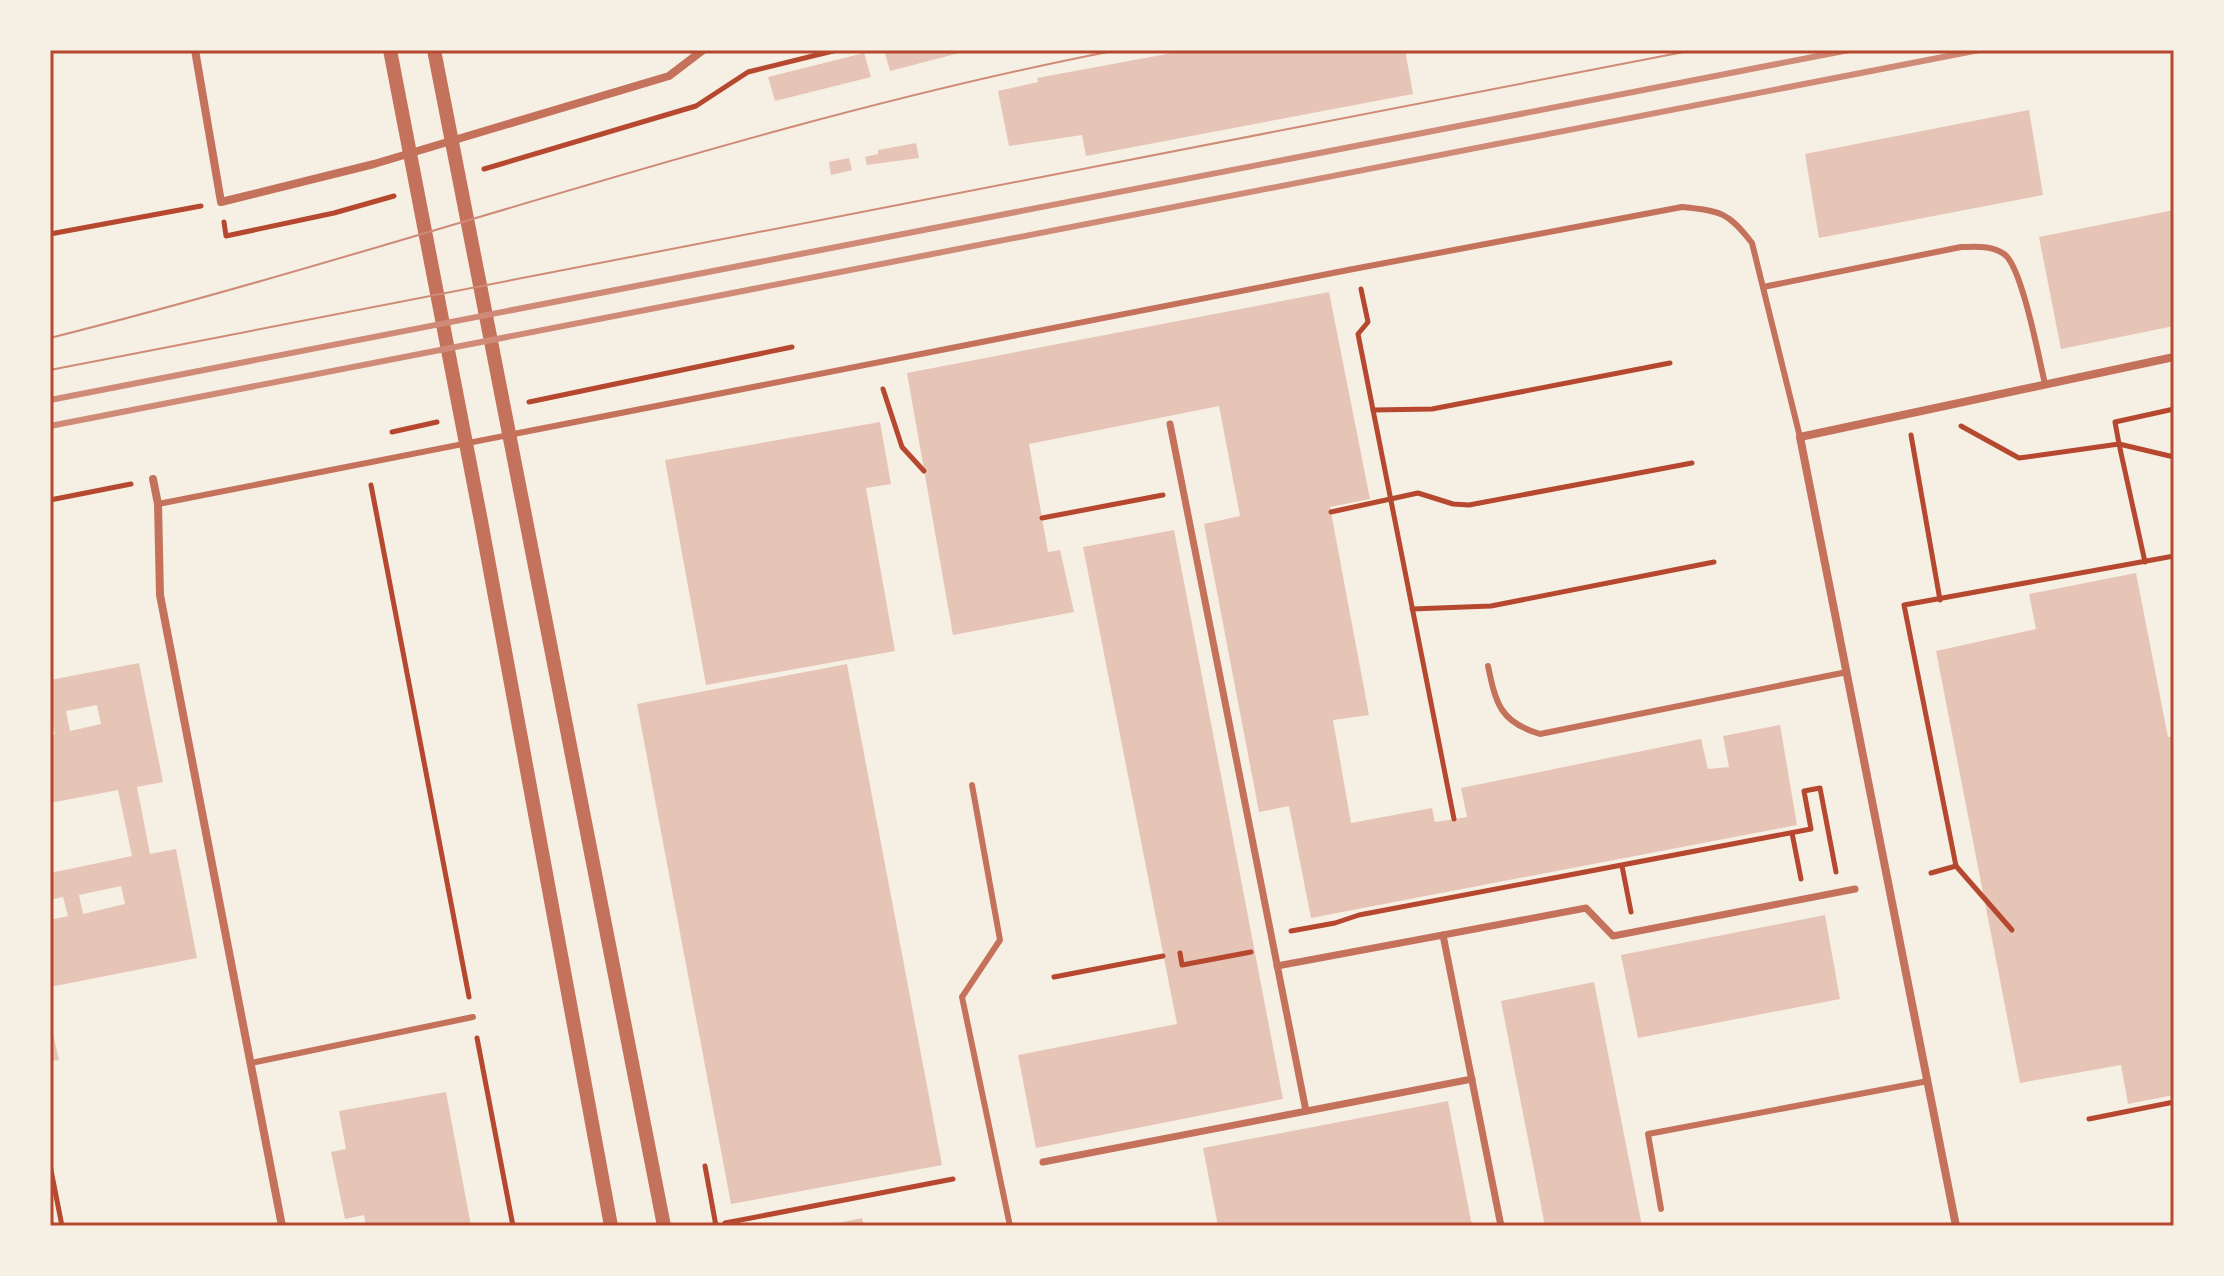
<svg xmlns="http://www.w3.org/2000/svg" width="2224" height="1276" font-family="'Roboto Condensed',sans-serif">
<rect width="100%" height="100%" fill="#f6efe4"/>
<g fill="#e6c5b7" fill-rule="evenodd">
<polygon points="884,50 967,50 967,51 890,71"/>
<polygon points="1188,50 1405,50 1413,94 1086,156 1082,135 1009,146 998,91 1038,82 1037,78"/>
<polygon points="864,53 871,77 775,101 768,77"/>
<polygon points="2029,110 2043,195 1819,238 1805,154"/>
<polygon points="916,143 919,158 867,165 865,157 878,154 878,150"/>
<polygon points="849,158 852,170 831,175 829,162"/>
<polygon points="2174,210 2174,326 2061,349 2039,237"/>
<polygon points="1329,292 1370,499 1330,507 1369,715 1333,720 1351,823 1432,808 1435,822 1467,817 1461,788 1701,739 1708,769 1729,767 1723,736 1780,725 1797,825 1311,918 1289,806 1259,812 1204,524 1240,516 1219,406 1029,444 1048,552 1060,550 1074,612 953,635 907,373"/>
<polygon points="880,422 891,484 866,488 895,651 706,685 665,460"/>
<polygon points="1174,530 1283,1099 1036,1148 1018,1055 1177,1024 1083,547"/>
<polygon points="2136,573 2168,737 2174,736 2174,1095 2128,1104 2121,1065 2020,1083 1936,651 2036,629 2029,594"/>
<path d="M139,663L163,782L137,787L150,854L176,849L197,958L50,987V920L68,916L63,897L50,900V873L132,856L118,790L50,803V735L55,734L50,714V680ZM97,705L101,724L70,731L66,711ZM121,886L125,904L83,914L79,895Z"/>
<polygon points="847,664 942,1165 731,1204 637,704"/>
<polygon points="1825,915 1840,999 1638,1038 1621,955"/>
<polygon points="1594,982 1642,1226 1545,1226 1501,1001"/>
<polygon points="50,1020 59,1060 50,1061"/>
<polygon points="446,1092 471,1226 366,1226 364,1215 345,1219 331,1152 346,1149 339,1111"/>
<polygon points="1448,1101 1472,1226 1218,1226 1203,1148"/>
<polygon points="862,1218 864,1226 827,1226 827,1225"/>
</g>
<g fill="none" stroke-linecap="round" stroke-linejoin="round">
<g stroke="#b5482f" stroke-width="5">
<polyline points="484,169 696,106 748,72 837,50"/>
<polyline points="224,222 226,236 334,213 394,196"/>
<polyline points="50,234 201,206"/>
<polyline points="1361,289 1368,322 1358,334 1454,819"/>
<polyline points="883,389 902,447 924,471"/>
<polyline points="529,402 792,347"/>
<polyline points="1373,410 1432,409 1670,363"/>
<polyline points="1961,426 2019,458 2119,444 2115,422 2174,409"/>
<polyline points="392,432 437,422"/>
<polyline points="1911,435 1940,600"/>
<polyline points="371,485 469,997"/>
<polyline points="50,500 131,484"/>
<polyline points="1331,512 1418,493 1453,504 1469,505 1692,463"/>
<polyline points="1042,518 1163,495"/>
<polyline points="2145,562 2119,444 2174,457"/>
<polyline points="1412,609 1491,606 1714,562"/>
<polyline points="1792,833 1801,879"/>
<polyline points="1622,866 1631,912"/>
<polyline points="1956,866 2012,930"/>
<polyline points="1931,873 1956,866 1904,605 2174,556"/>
<polyline points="1291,931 1335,923 1359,915 1811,829 1804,791 1820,788 1836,872"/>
<polyline points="1180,953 1182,965 1251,952"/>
<polyline points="1054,977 1163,956"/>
<polyline points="477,1038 513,1226"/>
<polyline points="2089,1119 2174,1102"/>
<polyline points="50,1165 62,1226"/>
<polyline points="705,1166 716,1226"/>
<polyline points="725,1223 953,1179"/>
</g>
<g stroke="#c5725c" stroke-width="6">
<path d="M1763,287L1961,247C1976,247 1991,245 2004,254C2022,266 2039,359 2045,384"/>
<path d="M158,504L1348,270L1682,207C1721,211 1728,212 1752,243L1800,437"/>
<path d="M1488,666C1496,704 1500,722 1540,734L1847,672"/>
<polyline points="972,785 1000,940 962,997 1010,1226"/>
<polyline points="251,1063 473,1017"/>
<polyline points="1661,1209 1648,1134 1928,1081"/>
</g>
<g stroke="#c5725c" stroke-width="7">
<polyline points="1170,424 1306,1111"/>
<polyline points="1443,935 1586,908 1613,936 1855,889"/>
<polyline points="1277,966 1443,935 1501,1226"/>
<polyline points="1043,1162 1472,1079"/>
</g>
<g stroke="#c5725c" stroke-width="8">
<polyline points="195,50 221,202 374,164 669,76 703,50"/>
<polyline points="153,479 158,504 160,595 282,1226"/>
<polyline points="1956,1226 1800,437 2174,357"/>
</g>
<g stroke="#c5725c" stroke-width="14">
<polyline points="390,50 481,521 611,1226"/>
<polyline points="434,50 664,1226"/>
</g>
<g stroke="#cf8b77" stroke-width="2">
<path d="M50,338C408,248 755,120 1118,50"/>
<polyline points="50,370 1694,50"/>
</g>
<g stroke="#cf8b77" stroke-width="6">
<polyline points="50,400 1849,50"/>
<polyline points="50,426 1979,50"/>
</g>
</g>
<rect width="2224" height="1276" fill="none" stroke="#f6efe4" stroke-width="104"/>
<rect x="52" y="52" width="2120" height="1172" fill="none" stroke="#b5482f" stroke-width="3"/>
</svg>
